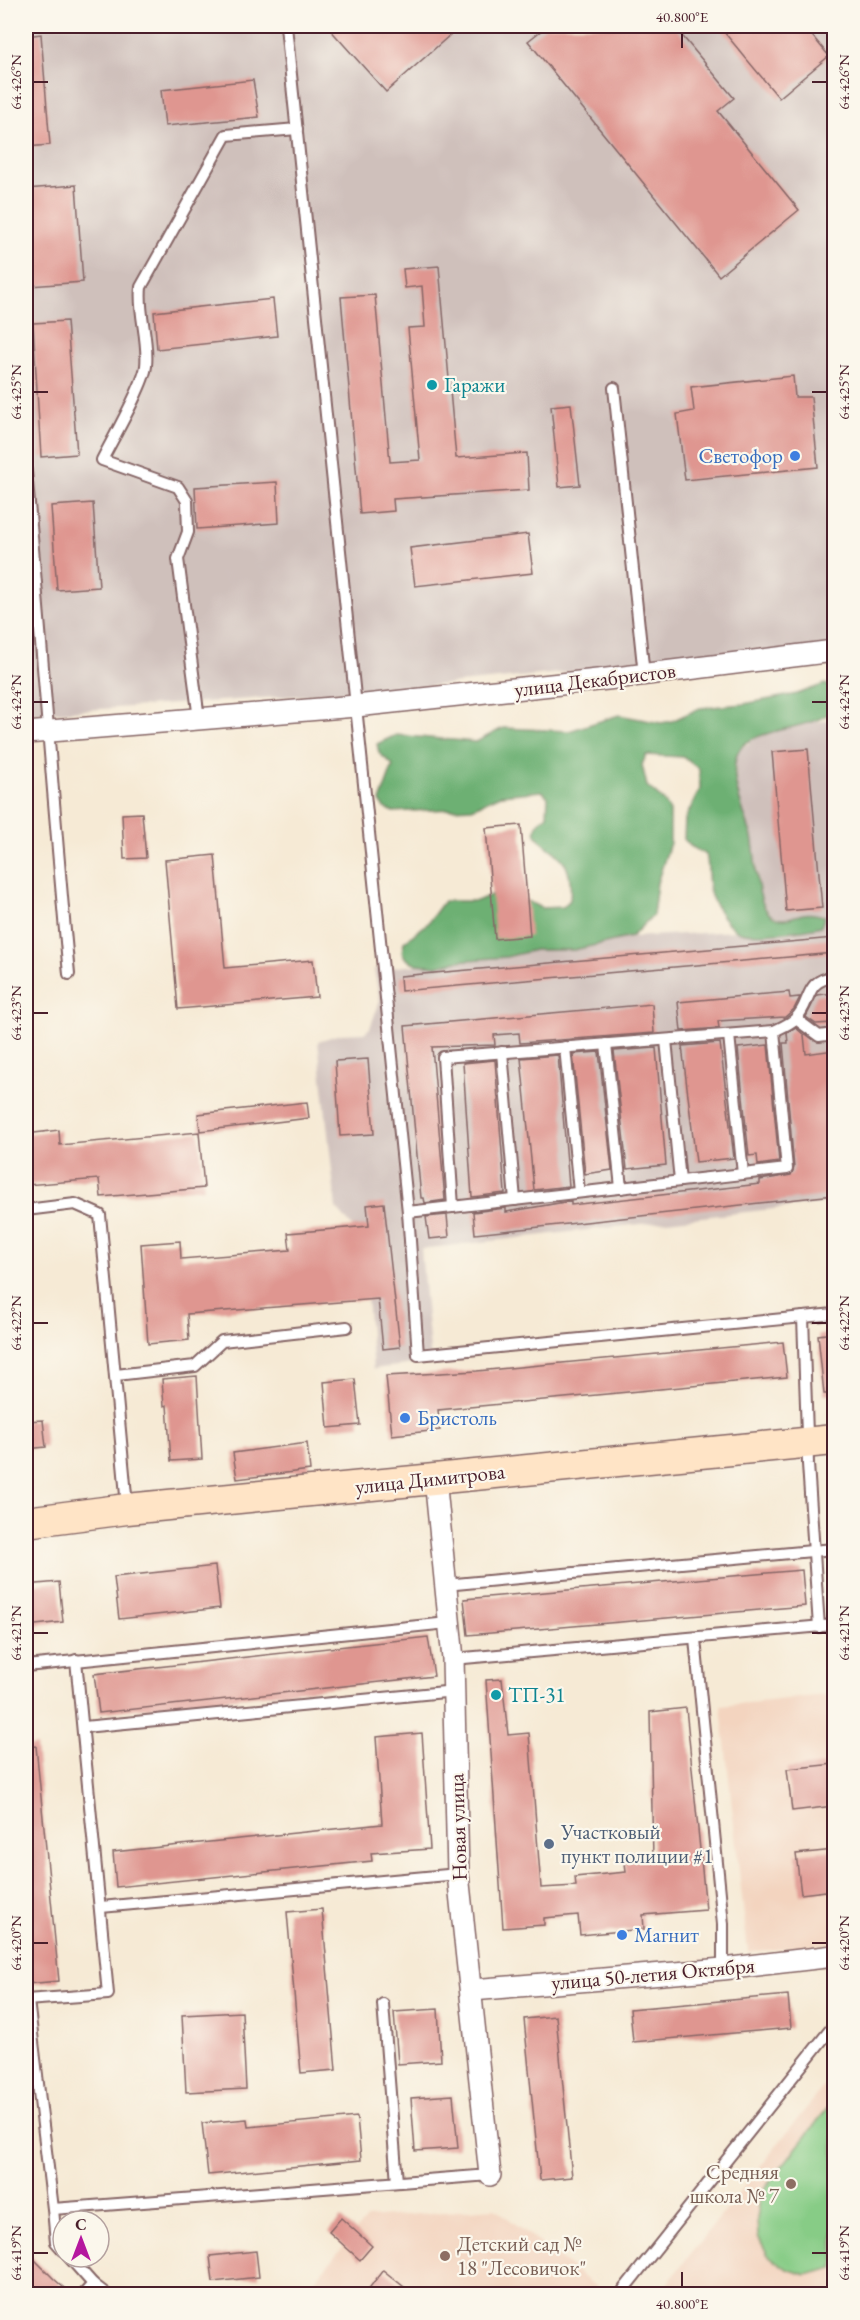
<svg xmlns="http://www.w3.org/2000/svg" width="860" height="2320" font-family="'EB Garamond',serif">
<rect width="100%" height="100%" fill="#fbf7ec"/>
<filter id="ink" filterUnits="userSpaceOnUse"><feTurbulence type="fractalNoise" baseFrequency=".0167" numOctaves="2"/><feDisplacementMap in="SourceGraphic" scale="12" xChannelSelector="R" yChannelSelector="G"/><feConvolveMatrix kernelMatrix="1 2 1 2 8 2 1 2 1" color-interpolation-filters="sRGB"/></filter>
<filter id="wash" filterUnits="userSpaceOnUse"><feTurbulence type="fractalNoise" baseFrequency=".008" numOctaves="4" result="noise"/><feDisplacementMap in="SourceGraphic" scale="24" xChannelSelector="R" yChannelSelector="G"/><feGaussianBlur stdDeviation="1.35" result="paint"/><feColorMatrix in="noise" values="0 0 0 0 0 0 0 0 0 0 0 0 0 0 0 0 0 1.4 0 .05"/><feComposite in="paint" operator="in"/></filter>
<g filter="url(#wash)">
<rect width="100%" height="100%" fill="#f6ead5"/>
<g fill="#f3d4bf">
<polygon points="834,1694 834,1943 748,1952 721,1706"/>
<polygon points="834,2073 834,2294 659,2294"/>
<polygon points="495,2208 605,2294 303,2294 367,2218"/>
</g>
<g fill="#cfc0bb">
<polygon points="26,26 834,26 834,646 398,689 26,714"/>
<polygon points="834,720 834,1202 421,1249 431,1362 373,1369 362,1237 336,1208 318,1041 341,1034 364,1033 370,1028 380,1000 374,969 417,965 437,966 457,961 506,957 535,950 574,950 631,937 737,931 775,933 821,926 825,916 803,914 781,919 771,915 765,906 760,896 756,860 737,793 735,759 740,749 756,738 803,723"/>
</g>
<polygon fill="#87cc86" stroke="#687658" stroke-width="1.5" points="834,2100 834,2268 806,2275 787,2269 768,2255 758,2236 757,2219 761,2193"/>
<path fill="#6db073" stroke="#5c684f" stroke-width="1.5" d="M825,684L834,688C834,694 836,702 834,707C825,729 754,727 740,749C725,771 745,814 752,837C757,857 754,904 772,916C783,923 792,916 803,914C810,912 818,915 825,916L821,926C806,930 752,938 738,931C727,926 716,908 711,896C706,883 710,868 706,855L690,846L684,839L685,819L700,789L699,769L683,757L646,755L642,765L647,786L664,801L670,811V843L657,883L653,915L631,937L574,950H535L506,957L457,961L437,966L417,964L406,959L402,952L404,942L427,924L444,901H477L495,893L518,896L541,908L563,907L570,900C571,887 571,874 564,862C554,845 517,838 547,815L548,797L542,791L501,795L472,808L393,812L384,808L380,801L393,765L379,753L377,744L396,735L476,742L503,728L569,731L619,715L661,723L672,721L700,708L744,704L797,694Z"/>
<g id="blocks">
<g fill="#df9690">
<polygon points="327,26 460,26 386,92"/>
<polygon points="547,26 674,26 734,98 718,111 799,210 719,276 528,41"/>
<polygon points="719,26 804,26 829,56 779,98"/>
<polygon points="41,34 50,145 26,147 26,36"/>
<polygon points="253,80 259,117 165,126 161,90"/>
<polygon points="76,185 83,282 30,286 26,189"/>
<polygon points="439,266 456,458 527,453 529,490 393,499 394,511 360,514 341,297 375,295 390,462 420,460 408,328 425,327 422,286 405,288 403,269"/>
<polygon points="273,299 277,336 157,349 154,312"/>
<polygon points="67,321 77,454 41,457 33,323"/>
<polygon points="793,376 795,397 811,397 818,467 685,480 677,414 694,411 691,387"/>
<polygon points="571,404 580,485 559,487 551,406"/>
<polygon points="277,482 279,523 197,529 195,487"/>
<polygon points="93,503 99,587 57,590 51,506"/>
<polygon points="528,534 533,573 415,586 410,548"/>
<polygon points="808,749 822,908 786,911 772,752"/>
<polygon points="142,813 146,858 124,859 122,814"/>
<polygon points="521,825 530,936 495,939 486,828"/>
<polygon points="215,855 225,968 313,960 317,997 178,1009 165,860"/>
<polygon points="834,938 834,953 401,991 400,976"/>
<polygon points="789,992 790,998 800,997 794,1009 785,1017 718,1021 719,1028 681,1031 678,1002"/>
<polygon points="834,993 834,1010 831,1011 832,1023 816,1024 806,1017 817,995"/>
<polygon points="652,1004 654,1033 520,1043 519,1033 494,1035 495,1045 432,1047 445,1200 425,1203 424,1198 421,1198 405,1026"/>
<polygon points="796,1028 804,1035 806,1054 834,1050 834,1195 475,1234 473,1212 506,1208 506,1212 571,1201 571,1205 760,1184 760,1180 791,1175 794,1168 783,1043 788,1043 787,1033"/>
<polygon points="720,1043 734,1158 696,1162 682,1046"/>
<polygon points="768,1045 779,1162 758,1165 757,1155 749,1156 738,1048"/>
<polygon points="656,1048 666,1165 627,1169 614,1051"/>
<polygon points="599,1052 612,1170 585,1174 573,1054"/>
<polygon points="558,1055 569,1186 534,1190 521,1058"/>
<polygon points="368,1059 374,1134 340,1136 335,1061"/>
<polygon points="495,1060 505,1193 472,1197 463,1063"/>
<polygon points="307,1102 309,1118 200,1131 198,1114"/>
<polygon points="59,1130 60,1145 199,1132 204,1188 101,1197 99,1179 26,1185 26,1134"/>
<polygon points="384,1203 400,1347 383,1349 378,1299 187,1314 189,1340 148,1344 141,1244 180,1241 181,1259 290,1250 288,1233 369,1226 367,1205"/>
<polygon points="447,1215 449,1237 429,1239 426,1217"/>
<polygon points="834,1333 834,1394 824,1394 818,1335"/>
<polygon points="783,1342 787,1377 438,1410 440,1430 392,1435 386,1376 477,1371"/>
<polygon points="197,1376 202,1459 171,1461 167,1405 164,1406 162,1379"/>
<polygon points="355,1379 360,1425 328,1428 324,1382"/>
<polygon points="43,1420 46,1447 26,1449 26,1421"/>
<polygon points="307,1443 310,1470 237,1479 233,1453"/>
<polygon points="215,1566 220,1608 119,1619 114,1577"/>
<polygon points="802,1570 805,1606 468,1635 464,1599"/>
<polygon points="59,1582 63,1622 26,1626 26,1585"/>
<polygon points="428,1637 434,1676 99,1713 94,1674"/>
<polygon points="502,1679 508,1735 529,1733 541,1888 576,1886 575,1877 626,1872 625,1862 653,1859 650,1712 686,1708 706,1910 643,1915 644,1929 580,1935 578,1915 544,1918 544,1925 503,1928 486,1680"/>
<polygon points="422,1733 430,1849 371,1853 372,1861 116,1887 113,1852 382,1824 376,1737"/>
<polygon points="36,1746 59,1981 26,1984 26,1747"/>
<polygon points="834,1764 834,1806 792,1811 787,1769"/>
<polygon points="834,1850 834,1890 801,1894 796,1854"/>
<polygon points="322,1909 336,2070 301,2073 287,1912"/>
<polygon points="788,1995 791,2028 633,2042 630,2009"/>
<polygon points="438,2009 441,2061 398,2064 394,2012"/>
<polygon points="242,2012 246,2089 186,2092 182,2015"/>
<polygon points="556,2016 572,2177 540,2180 524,2019"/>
<polygon points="453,2095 458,2148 415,2151 411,2098"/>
<polygon points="357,2117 361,2160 208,2175 202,2123 247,2119 248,2127"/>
<polygon points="341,2218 372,2246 360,2260 329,2232"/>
<polygon points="26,2251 54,2279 72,2295 26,2295"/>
<polygon points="256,2251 259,2277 213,2282 210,2256"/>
<polygon points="383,2270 414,2295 364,2295"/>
</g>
</g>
</g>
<g filter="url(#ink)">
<use href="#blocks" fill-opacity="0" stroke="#866666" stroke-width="1.5"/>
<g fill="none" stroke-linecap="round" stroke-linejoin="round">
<g stroke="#866666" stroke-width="14">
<g id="lane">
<polyline points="286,26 408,1212 418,1355 834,1314"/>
<polyline points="614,388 644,675"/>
<path d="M26,471C42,639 53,806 69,974"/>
<path d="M199,719L178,559L188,532L187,501L178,487L102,460C112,440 144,385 146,366C149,339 138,314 141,287L226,135L297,129"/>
<polyline points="796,1019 819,1036 834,1034"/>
<polyline points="729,1035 743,1174"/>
<polyline points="666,1040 680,1181"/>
<polyline points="606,1044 621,1188"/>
<polyline points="565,1047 579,1192"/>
<polyline points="502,1052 515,1200"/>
<path d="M453,1207L443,1057L774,1031C780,1028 790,1024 795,1019C812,1004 803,980 834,977"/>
<polyline points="26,1210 75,1204 100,1215 127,1506"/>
<polyline points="408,1212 787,1169 774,1031"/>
<polyline points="803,1317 808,1464 819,1627"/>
<polyline points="116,1375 195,1366 222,1341 347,1327"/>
<polyline points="445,1585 834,1549"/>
<polyline points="695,1639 723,1924 723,1969"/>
<polyline points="453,1659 834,1625"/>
<polyline points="26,1666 448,1623"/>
<polyline points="84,1727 455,1691"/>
<polyline points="101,1907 458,1874"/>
<polyline points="26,2000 108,1994 76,1660"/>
<polyline points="28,2000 53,2209 490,2175"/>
<polyline points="383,2004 397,2182"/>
<polyline points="53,2209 56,2242 63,2250"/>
<polyline points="69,2257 93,2284 106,2294"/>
<polyline points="624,2289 834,2025"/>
<polyline points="84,2294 93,2284"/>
</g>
</g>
<g stroke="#866666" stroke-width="24">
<g id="street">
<polyline points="26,733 356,706 607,679 834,651"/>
<polyline points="435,1478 453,1659 458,1874 490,2175"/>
<polyline points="472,1990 723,1969 834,1956"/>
</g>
</g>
<g stroke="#866666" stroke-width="33">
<polyline id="secondary" points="26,1522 127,1509 834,1440"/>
</g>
<use href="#lane" stroke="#fff" stroke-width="10"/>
<use href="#street" stroke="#fff" stroke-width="21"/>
<use href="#secondary" stroke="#ffe4c6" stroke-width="30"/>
</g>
</g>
<path fill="none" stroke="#4a1f2b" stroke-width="2" d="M682,33V48M33,82H48M812,82H827M33,392H48M812,392H827M33,702H48M812,702H827M33,1013H48M812,1013H827M33,1323H48M812,1323H827M33,1633H48M812,1633H827M33,1943H48M812,1943H827M33,2253H48M812,2253H827M682,2272V2287"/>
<g fill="#0f9aa8" stroke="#fbf7ec" stroke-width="2">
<circle cx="432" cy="385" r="6"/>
<circle cx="496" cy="1695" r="6"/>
</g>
<g fill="#3f7fe0" stroke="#fbf7ec" stroke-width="2">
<circle cx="795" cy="456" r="6"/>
<circle cx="405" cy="1418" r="6"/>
<circle cx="622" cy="1935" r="6"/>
</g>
<circle fill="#5c6f8a" stroke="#fbf7ec" stroke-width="2" cx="549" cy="1844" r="6"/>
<g fill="#8d6e63" stroke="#fbf7ec" stroke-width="2">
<circle cx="791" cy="2184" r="6"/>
<circle cx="445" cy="2256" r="6"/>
</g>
<g text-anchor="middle" stroke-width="4.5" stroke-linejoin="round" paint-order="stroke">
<g font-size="21" fill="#0d838f" stroke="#fbf7ec" text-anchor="start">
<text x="444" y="392">Гаражи</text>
<text x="508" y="1702">ТП-31</text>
</g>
<g font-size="21" fill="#366cbe" stroke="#fbf7ec" text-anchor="start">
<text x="783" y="463" text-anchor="end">Светофор</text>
<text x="417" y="1425">Бристоль</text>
<text x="634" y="1942">Магнит</text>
</g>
<g font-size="21" fill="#4a1f2b" stroke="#fbf7ec">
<text transform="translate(595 680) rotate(-7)" y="7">улица Декабристов</text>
<text transform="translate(430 1479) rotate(-6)" y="7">улица Димитрова</text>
<text transform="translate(458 1827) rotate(-92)" y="7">Новая улица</text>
<text transform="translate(653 1974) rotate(-5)" y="7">улица 50-летия Октября</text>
</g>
<g font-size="21" fill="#4e5e75" stroke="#fbf7ec" text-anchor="start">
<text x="561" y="1839">Участковый<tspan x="561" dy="24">пункт полиции #1</tspan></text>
</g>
<g font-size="21" fill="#785e54" stroke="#fbf7ec" text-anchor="end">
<text x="779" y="2179">Средняя<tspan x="779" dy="24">школа № 7</tspan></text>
<text x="457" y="2251" text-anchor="start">Детский сад №<tspan x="457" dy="24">18 "Лесовичок"</tspan></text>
</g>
</g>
<rect width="860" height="2320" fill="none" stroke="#fbf7ec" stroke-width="66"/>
<g transform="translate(81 2239)"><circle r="28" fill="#fbf7ec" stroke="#b4a19f" stroke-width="1.5"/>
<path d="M0-4.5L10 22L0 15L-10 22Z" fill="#b5179e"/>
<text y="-9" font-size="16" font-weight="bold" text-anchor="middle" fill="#4a1f2b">С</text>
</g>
<rect x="33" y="33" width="794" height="2254" fill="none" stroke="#4a1f2b" stroke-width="2"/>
<g font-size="15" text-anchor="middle" fill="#4a1f2b">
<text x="682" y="22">40.800°E</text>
<text transform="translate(16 82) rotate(-90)" y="5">64.426°N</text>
<text transform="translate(844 82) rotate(-90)" y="5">64.426°N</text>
<text transform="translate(16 392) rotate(-90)" y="5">64.425°N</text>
<text transform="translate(844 392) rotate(-90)" y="5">64.425°N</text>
<text transform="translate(16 702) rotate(-90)" y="5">64.424°N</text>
<text transform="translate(844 702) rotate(-90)" y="5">64.424°N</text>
<text transform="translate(16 1013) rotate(-90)" y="5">64.423°N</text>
<text transform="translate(844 1013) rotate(-90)" y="5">64.423°N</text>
<text transform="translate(16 1323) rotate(-90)" y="5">64.422°N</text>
<text transform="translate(844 1323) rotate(-90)" y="5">64.422°N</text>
<text transform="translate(16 1633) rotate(-90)" y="5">64.421°N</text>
<text transform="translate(844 1633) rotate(-90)" y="5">64.421°N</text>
<text transform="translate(16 1943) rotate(-90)" y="5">64.420°N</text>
<text transform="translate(844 1943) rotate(-90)" y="5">64.420°N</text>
<text transform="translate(16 2253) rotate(-90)" y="5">64.419°N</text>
<text transform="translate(844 2253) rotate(-90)" y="5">64.419°N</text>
<text x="682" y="2309">40.800°E</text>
</g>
</svg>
